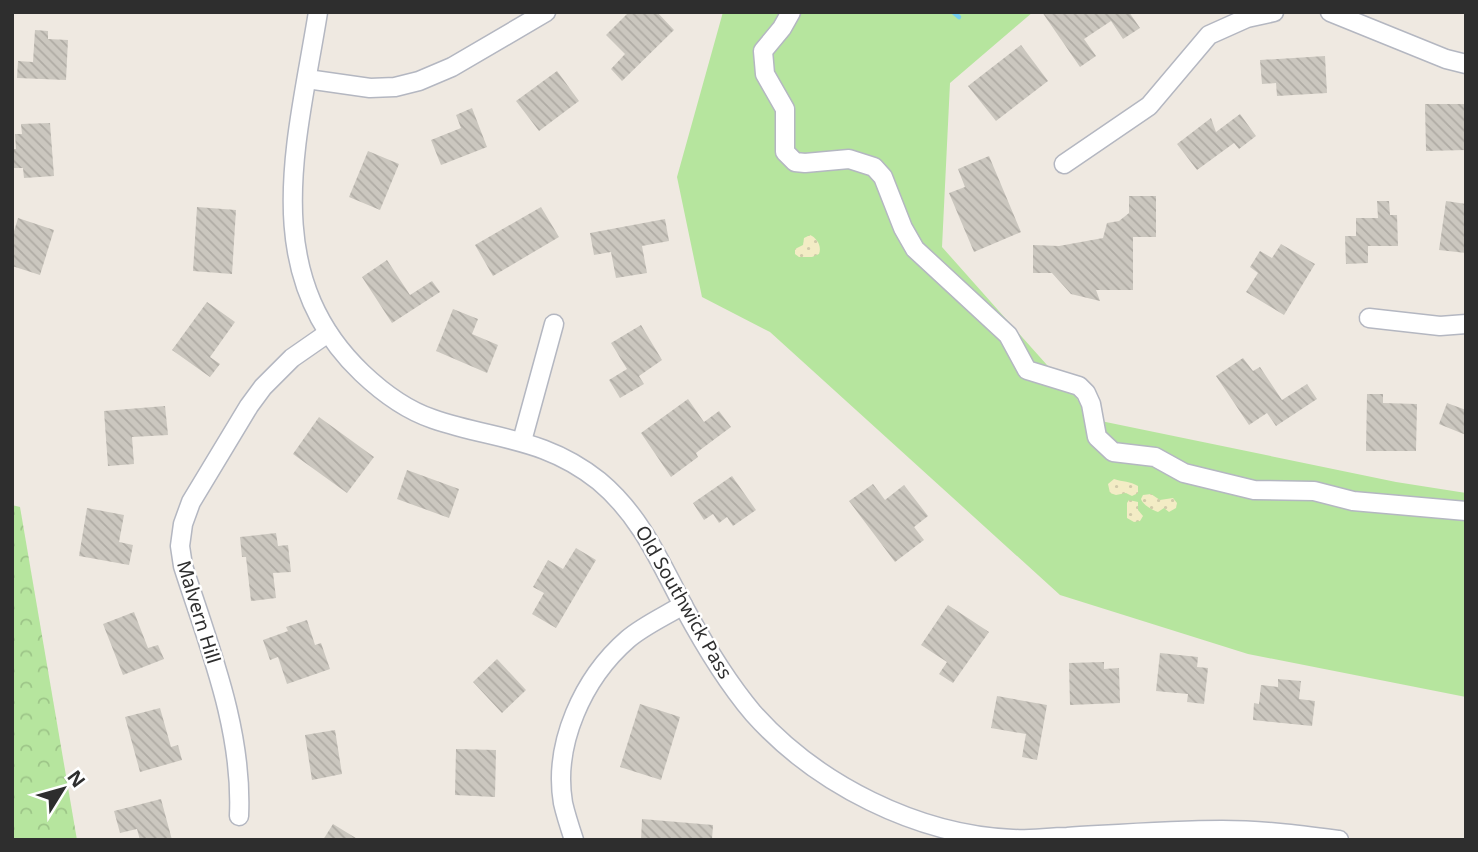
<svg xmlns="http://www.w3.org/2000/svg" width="1478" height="852" font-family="'Noto Sans',sans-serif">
<defs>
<pattern id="forest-crowns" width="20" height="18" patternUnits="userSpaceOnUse" patternTransform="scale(1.75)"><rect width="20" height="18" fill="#b6e59e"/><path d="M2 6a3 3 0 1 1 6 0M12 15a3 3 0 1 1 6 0" fill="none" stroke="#9dc588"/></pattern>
<pattern id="sand-dots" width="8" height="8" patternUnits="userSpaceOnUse" patternTransform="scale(1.75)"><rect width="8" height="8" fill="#f3ecc5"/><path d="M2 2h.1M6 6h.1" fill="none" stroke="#d1cbaa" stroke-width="1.8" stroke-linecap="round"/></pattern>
<pattern id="building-back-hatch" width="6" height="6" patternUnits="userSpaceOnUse" patternTransform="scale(1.75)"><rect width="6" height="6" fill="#cbc7bf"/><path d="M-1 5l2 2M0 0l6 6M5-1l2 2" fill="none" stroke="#afaba4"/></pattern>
</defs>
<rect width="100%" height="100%" fill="#efe9e1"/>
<polygon fill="#b6e59e" points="723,12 1033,12 950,83 942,247 1096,420 1396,482 1466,493 1466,697 1248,654 1060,595 770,332 702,297 677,177"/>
<polygon fill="url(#forest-crowns)" points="12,505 20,507 77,840 12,840"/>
<g fill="url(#sand-dots)">
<path d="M810,235C817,238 822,246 819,254L812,257H799L795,254V249L803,245L804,238Z"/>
<path d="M1114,479C1123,482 1130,481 1138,486V493L1132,496L1126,493L1116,495L1110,493L1108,484Z"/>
<path d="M1151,494L1160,500L1173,498L1177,503L1176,508L1169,512L1164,508L1158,512C1152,510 1143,505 1141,499L1143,495Z"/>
<polygon points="1129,500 1138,502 1138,510 1143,516 1140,521 1134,522 1127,518 1127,503"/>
</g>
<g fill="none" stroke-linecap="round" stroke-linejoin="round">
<polyline stroke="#75cff0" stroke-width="4.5" points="953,12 959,17"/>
</g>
<g fill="url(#building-back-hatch)">
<polygon points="629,12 657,12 674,30 622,81 611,69 625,54 606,35"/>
<polygon points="1042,12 1129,12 1140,28 1123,39 1111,21 1084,39 1096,56 1080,67"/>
<polygon points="35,30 48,31 48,39 68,40 66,80 17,78 18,61 33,62"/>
<polygon points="1021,45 1048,81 996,121 968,86"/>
<polygon points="1325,56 1327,93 1277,96 1276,83 1262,84 1260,60"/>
<polygon points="557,71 579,101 539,131 516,101"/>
<polygon points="1425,104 1465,104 1466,150 1426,151"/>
<polygon points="472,108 487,147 441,165 431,140 461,128 456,115"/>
<polygon points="1240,114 1256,136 1239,149 1234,143 1197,170 1177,144 1211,118 1216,132"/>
<polygon points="50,123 54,176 24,178 23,168 12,168 12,149 16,149 15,134 22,134 21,124"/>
<polygon points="368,151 399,164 380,210 349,197"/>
<polygon points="989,156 1021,232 974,252 949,193 965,187 958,169"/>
<polygon points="1129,196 1156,196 1156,237 1133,237 1133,290 1096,290 1100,301 1071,294 1052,273 1033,273 1033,245 1059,246 1103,238 1107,223 1119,221 1129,213"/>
<polygon points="1377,201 1389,201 1390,215 1397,215 1398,246 1368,246 1368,263 1346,264 1345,236 1356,236 1356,218 1378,218"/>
<polygon points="1446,201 1466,204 1466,253 1439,250"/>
<polygon points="197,207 236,210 232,274 193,271"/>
<polygon points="541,207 559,237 493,276 475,245"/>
<polygon points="18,218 54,230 40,275 12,266 12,238"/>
<polygon points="665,219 669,241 642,246 647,273 616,278 611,252 594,255 590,233"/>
<polygon points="1281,244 1315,264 1284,315 1246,292 1258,273 1250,267 1260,251 1272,258"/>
<polygon points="387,260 410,295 432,281 440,292 392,323 362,277"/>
<polygon points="207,302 235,322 210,357 220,364 210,377 172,350"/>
<polygon points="453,309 478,319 472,334 498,345 487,373 436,351"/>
<polygon points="641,325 662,360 639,376 644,384 620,398 609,380 627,369 611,343"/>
<polygon points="1243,358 1253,371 1260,367 1282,400 1307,384 1317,399 1276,426 1267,413 1249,425 1216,376"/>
<polygon points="1367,394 1383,394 1383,403 1417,404 1416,451 1366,451"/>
<polygon points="688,399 704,422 719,411 731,427 696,453 698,457 671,477 641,433"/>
<polygon points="1447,403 1466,410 1466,435 1439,424"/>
<polygon points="165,406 168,435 132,437 134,464 108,466 104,411"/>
<polygon points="319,417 374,457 347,493 293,454"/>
<polygon points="407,470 459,489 449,518 397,499"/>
<polygon points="732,476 756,510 733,526 727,517 719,523 713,514 704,520 693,503"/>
<polygon points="873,484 885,500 904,485 928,516 914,527 924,540 895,562 849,501"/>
<polygon points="87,508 124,515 119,542 133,545 129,565 79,556"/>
<polygon points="276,533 278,546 288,545 291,572 273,573 276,598 251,601 246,557 242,557 240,537"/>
<polygon points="576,548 596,560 556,628 532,614 544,593 533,587 548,560 563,569"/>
<polygon points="948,605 989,632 953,683 939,674 947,662 921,645"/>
<polygon points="134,612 148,648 158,645 164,659 123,675 103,624"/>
<polygon points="307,620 315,645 321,643 330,669 287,684 278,657 270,660 263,640 288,631 286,627"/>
<polygon points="1160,653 1198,657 1197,667 1208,668 1204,704 1187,702 1188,694 1156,691"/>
<polygon points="497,659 526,690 502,713 473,682"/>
<polygon points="1104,662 1104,669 1119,668 1120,703 1070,705 1069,663"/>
<polygon points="1278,679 1301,681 1299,699 1315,701 1312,726 1253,720 1254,703 1259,704 1261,685 1278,687"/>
<polygon points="997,696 1047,705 1037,760 1022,757 1026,734 991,728"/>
<polygon points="640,704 680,717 661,780 620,767"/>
<polygon points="160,708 171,747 178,745 182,760 140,772 125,717"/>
<polygon points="335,730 342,774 312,780 305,735"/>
<polygon points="456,749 496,750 495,797 455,795"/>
<polygon points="161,799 172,840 140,840 137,829 120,833 114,811"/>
<polygon points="642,819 713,825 712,840 641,840"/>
<polygon points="333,824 359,840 323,840"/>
</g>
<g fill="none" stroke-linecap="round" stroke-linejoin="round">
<g stroke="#b4b7c1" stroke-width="21">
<g id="minor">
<path d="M318,12C298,138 256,272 362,373C382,392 406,410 433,419C494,440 544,437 599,481C641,516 660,562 685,609C705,646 726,681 753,713C816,784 917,835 1013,839C1030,840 1049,837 1067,837C1119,834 1171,830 1222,830C1262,830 1300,835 1339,840"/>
<polyline points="791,12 782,28 763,51 765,74 785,109 785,152 795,162 805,163 849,159 874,167 883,177 903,228 915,249 1008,335 1027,370 1079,386 1086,393 1091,404 1097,437 1113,452 1155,457 1184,473 1254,490 1314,491 1353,501 1466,511"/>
<polyline points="1330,12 1446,59 1466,64"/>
<polyline points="307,79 370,88 395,87 419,81 452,67 546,12"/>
<polyline points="1064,164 1149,106 1209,35 1247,18 1274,12"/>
<polyline points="1369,318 1440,326 1466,324"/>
<polyline points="522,441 554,324"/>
<path d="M239,816C243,729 209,647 183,566L180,546L183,524L191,502L249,406L263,387L292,358L328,333"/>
<path d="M574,840C570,828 566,816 563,803C553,744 583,678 628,639C643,626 665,616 683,605"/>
</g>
</g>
<use href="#minor" stroke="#fff" stroke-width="18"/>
</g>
<g text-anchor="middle" stroke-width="5" stroke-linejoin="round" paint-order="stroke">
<g font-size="19" fill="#2e2e2e" stroke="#fff">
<text transform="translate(684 602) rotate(60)" y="7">Old Southwick Pass</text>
<text transform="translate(199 612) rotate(73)" y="7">Malvern Hill</text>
</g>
</g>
<rect width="1478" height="852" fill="none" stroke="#2e2e2e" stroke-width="28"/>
<g transform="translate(63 789) rotate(53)" stroke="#ffffff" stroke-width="5" paint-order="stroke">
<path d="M0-5L12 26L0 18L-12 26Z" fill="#2e2e2e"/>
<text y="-10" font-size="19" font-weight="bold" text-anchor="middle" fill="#2e2e2e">N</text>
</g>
</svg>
